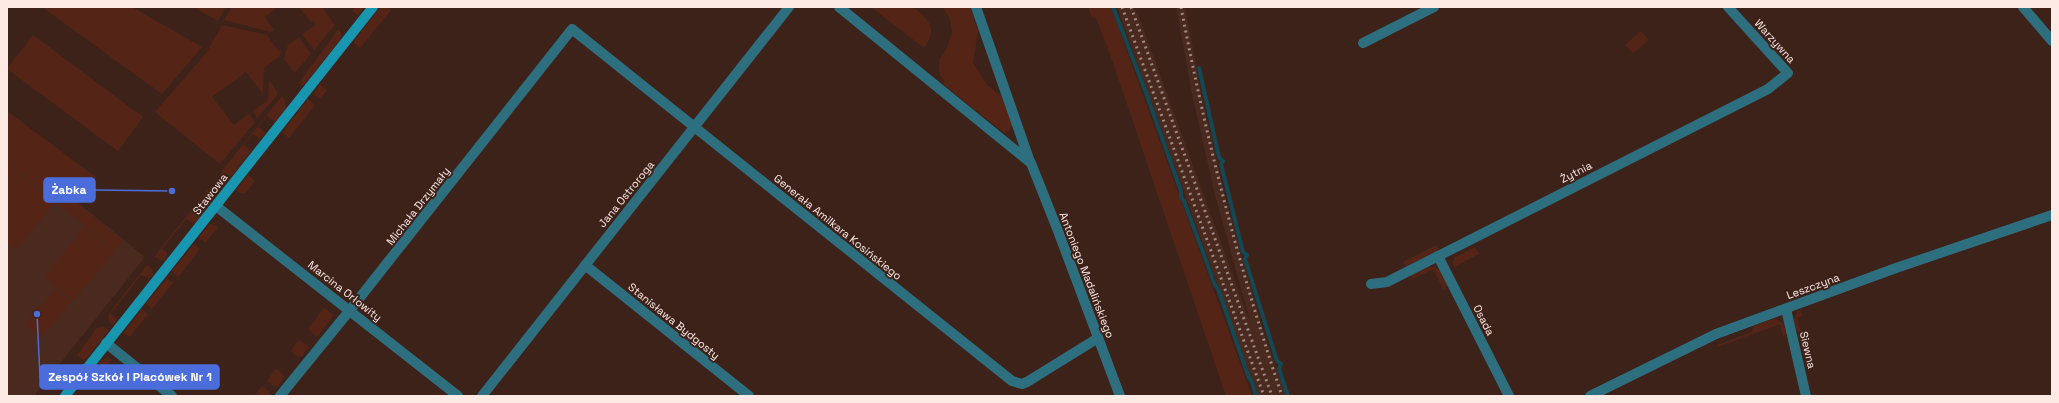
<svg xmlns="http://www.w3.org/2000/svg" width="2059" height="403" font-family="'Space Grotesk',sans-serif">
<rect width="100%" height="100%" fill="#3d221a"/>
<g fill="#4a291f">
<polygon points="1117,7 1134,7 1137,14 1138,14 1251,325 1215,195 1193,99 1176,7 1185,7 1202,97 1227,204 1264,333 1286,396 1258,396"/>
<polygon points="7,145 145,257 34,396 7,396"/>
</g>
<g fill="#542517">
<polygon points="42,7 132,7 202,47 162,94"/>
<polygon points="193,7 226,7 218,21"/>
<polygon points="232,7 278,7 265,17 274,30 271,32 224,20"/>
<polygon points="299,7 322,7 335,25 314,50 302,34 316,25 313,20 311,22"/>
<polygon points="355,7 365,7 358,15 352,11"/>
<polygon points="381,7 388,7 391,10 360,48 353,42"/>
<path d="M871,7H913C930,21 938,29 924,48Z"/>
<polygon points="942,7 970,7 978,32 973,63 987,85 1002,97 1013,124 1009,131 1004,132 997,127 943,84 945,80 940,75 939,61 947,48 952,33 950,18"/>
<polygon points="1088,7 1111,7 1252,396 1226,396 1108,48 1095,16 1092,17"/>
<polygon points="222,25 267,35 278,51 281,49 280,56 264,68 263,94 246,72 212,97 234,125 249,114 255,122 220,164 155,112 207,52"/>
<polygon points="338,30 341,33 340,40 304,85 298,84"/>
<polygon points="1641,31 1649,40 1633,53 1625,45"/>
<polygon points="33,35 143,117 118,151 7,69"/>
<polygon points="299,37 311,54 295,73 284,59 288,45"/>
<polygon points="269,79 278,94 257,118 253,111 268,100"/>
<polygon points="320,84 327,90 320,99 313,94"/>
<polygon points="282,96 285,101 286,109 275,122 267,116 258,127 266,133 260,139 253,134 244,145 251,151 226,183 222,179 221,172"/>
<polygon points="308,99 315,105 289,138 282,133"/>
<polygon points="7,111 97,178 77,203 123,241 115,251 7,162"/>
<polygon points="7,164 55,203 16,250 7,242"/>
<polygon points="248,175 255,181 245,194 240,193 236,190"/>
<polygon points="217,186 221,190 196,222 192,223 186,219 162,249 167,253 166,259 161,260 154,257 210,187"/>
<polygon points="210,224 218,227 205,243 199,237"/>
<polygon points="84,227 114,252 74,301 44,277"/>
<polygon points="194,244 200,249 178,277 172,271"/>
<polygon points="1437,245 1439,250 1406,267 1403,262"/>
<polygon points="1475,247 1479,254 1454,267 1453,262 1454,258"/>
<polygon points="147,265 152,269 153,275 150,278 141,275 111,313 117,319 113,326 109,322 108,315"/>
<path d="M1428,267C1441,265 1443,276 1448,285L1444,291L1433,269L1413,279L1410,275Z"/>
<polygon points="167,278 173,283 152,309 146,304"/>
<polygon points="55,289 71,302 41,338 25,324"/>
<polygon points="324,308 334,315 317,337 308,329"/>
<polygon points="142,309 148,314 130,337 123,333"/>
<polygon points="1798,310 1801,311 1802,316 1797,318 1801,333 1797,331 1794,320"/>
<path d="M1773,319C1782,320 1784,325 1786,333L1785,336L1783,337L1780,324L1717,347V345L1752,332L1754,326Z"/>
<polygon points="104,327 109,330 86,359 83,360 77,355 97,328"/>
<polygon points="299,340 309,347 302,356 298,357 290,351"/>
<polygon points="109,358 112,360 95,381 88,376 102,360"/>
<polygon points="276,368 283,374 284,378 278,386 274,386 267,381"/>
<polygon points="262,386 269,391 270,396 254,396"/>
</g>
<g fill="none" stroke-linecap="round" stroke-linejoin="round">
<g stroke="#134854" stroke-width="4">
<polyline points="1113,7 1145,90 1181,191 1181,197 1184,201 1215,285 1218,289 1249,378 1252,382 1256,396"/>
<polyline points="1199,68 1219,157 1223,161 1221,164 1243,252 1247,255 1245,259 1277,361 1281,364 1279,369 1288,396"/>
</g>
<g stroke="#2e6f7f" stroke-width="10">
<polyline points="839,7 1031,163 1058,231 1120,396"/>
<polyline points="976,7 1030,162"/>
<polyline points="2023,7 2052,41"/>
<polyline points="1363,43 1434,7"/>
<polyline points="216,206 458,396"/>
<polyline points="1438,256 1509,396"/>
<polyline points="585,265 749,396"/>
<polyline points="1371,284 1387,282 1768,89 1788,73 1728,7"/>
<polyline points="1786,309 1806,396"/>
<polyline points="106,343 172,396"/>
<polyline points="280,396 350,310 572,29 1012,381 1022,384 1027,382 1098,338"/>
<polyline points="482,396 789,7"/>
<polyline points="1590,396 1716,334 1896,268 2052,215"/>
</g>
<polyline stroke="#1896af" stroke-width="10" points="65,396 373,7"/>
<g stroke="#9e8881" stroke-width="3" stroke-dasharray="2 4" stroke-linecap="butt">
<polyline points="1122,7 1264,396"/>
<polyline points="1131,7 1272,396"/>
<path d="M1181,7C1206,139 1239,268 1282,396"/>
</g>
</g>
<g text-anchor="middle" stroke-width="4" stroke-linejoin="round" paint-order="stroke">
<g font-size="11" fill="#fdeae5" stroke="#3d221a">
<text transform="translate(1775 41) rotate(48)" y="4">Warzywna</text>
<text transform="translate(1576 172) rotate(-27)" y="4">Żytnia</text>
<text transform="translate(210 194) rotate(-52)" y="4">Stawowa</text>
<text transform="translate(626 194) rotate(-51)" y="4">Jana Ostroroga</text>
<text transform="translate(418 206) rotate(-52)" y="4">Michała Drzymały</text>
<text transform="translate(838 227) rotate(39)" y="4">Generała Amilkara Kosińskiego</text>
<text transform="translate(1087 275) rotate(69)" y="4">Antoniego Madalińskiego</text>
<text transform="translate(1813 286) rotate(-20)" y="4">Leszczyna</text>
<text transform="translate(345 291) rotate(38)" y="4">Marcina Orłowity</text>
<text transform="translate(1484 320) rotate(63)" y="4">Osada</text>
<text transform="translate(674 321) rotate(39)" y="4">Stanisława Bydgosty</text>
<text transform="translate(1808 350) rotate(77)" y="4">Siewna</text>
</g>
</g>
<path fill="none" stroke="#4a6ddb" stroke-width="1.5" d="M172 191L95 190M37 314L40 377"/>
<g fill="#4a6ddb" stroke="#3d221a" stroke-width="1.5">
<circle cx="172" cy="191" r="4"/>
<circle cx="37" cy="314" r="4"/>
</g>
<g fill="#4a6ddb" stroke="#4a6ddb" stroke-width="1.5">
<rect x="44" y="178" width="51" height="24" rx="4"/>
<rect x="40" y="365" width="179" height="24" rx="4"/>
</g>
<g font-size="12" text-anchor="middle" font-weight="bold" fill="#fff">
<text x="69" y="194">Żabka</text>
<text x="130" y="381">Zespół Szkół i Placówek Nr 1</text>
</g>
<rect width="2059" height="403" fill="none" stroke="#fdeae5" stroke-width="16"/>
</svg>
